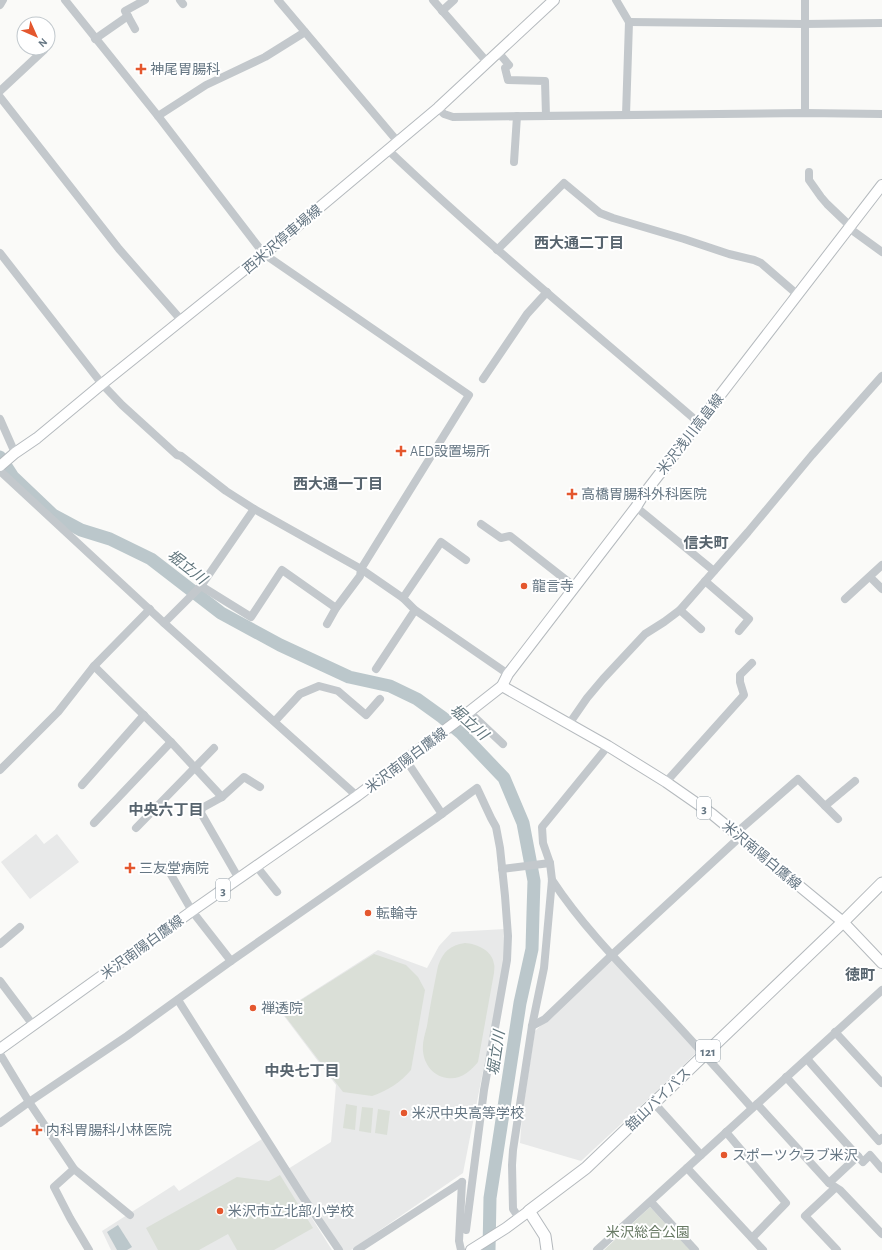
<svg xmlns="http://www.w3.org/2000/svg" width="882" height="1250" font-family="'Alegreya Sans','Noto Sans JP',sans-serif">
<rect width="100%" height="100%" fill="#fafaf8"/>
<g fill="#e8e9e9">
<polygon points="36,834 44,844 57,834 79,862 30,899 1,862"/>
<polygon points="505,929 505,959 463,1173 351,1250 343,1250 288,1169 331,1142 336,1085 281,1012 378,950 427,968 439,946 452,932"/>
<polygon points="613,960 699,1050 648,1099 581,1161 520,1143 522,1116 535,1031"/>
<polygon points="262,1139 332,1250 111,1250 102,1231 174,1185 179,1191"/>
</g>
<g fill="#dadfd7">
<path d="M465,943C477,944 492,950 494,964C495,967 494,970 494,973L478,1062C470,1072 460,1080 447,1078C433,1076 424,1064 423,1051C422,1043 425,1034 427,1026C430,1006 434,986 438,966C443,952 450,945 465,943Z"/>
<path d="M374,954L406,965L418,977L425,990L411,1070C401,1082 387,1091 372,1096L343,1092L282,1012Z"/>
<polygon points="346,1104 357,1106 355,1130 343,1128"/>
<polygon points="362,1107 373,1108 371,1133 359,1131"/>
<polygon points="378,1109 390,1111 387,1135 375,1133"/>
<polygon points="280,1175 313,1228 274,1250 237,1250 228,1234 199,1250 158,1250 146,1228 237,1177 269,1181"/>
<polygon points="650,1207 690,1250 604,1250"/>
</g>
<polygon fill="#bbc7cb" points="118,1225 132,1247 127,1250 117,1250 107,1232"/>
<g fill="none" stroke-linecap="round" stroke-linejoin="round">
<polyline stroke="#bbc7cb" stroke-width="13" points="0,457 13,477 53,515 81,530 110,539 151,559 221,613 280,645 349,677 390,686 417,699 442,717 461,733 504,778 523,823 534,881 533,913 532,949 520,1003 490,1198 489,1250"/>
<g stroke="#b5babe" stroke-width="12">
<g id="major">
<polyline points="0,466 15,453 37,438 102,384 264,254 438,108 554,0"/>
<polyline points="502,686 608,746 666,782 712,814 843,922 882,963"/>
<polyline points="0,1049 192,911 357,796 465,715 502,686 508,674 636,507 644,494 882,185"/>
<polyline points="471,1250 506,1228 529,1211"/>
</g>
</g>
<g stroke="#b4b9bd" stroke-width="13">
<polyline id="highway" points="547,1250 545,1236 529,1211 586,1168 843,922 882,883"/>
</g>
<g stroke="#c3c8cc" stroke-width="8">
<polyline points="65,0 158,116 264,254 469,395 361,569 360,576 336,608 327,624"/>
<polyline points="180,0 183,4"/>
<polyline points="278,0 398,142"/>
<polyline points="433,0 487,62"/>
<polyline points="616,0 629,22 626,115"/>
<polyline points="805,0 805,113"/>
<polyline points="0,5 3,0"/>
<polyline points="442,11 454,0"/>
<polyline points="629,22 804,24 882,23"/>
<polyline points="135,29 125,11 145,0"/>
<polyline points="95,39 128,16"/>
<polyline points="498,52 509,65 505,68 508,80 545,81 546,116"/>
<polyline points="0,91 44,50"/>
<polyline points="0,97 119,249 182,321"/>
<polyline points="438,108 444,114 453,117 805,113 882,114"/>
<polyline points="158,116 206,85 265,57 305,32"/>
<path d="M388,150C488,245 595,333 699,423"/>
<polyline points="514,162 517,116"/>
<polyline points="809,172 809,180 821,197 827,204 850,226"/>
<polyline points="849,228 882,252"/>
<polyline points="497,250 564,183 600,213 613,218 684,239 729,254 754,260 761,263 798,295"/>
<polyline points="0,253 102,384 122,405 177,455 181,456 226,491 254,509 361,569 403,598 415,610 508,674"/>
<polyline points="483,379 527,314 547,292"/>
<polyline points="0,419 15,453"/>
<polyline points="0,471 164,623 357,796"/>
<polyline points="636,507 714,571"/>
<polyline points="481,524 501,538 510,536 575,587"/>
<polyline points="870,577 882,589"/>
<polyline points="705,581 749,619 739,631"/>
<polyline points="201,586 251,617 282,570 336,608"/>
<polyline points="403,598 441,542 466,560"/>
<polyline points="845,599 882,565"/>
<polyline points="680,610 701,629"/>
<polyline points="164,623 201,586 254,509"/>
<polyline points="94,666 171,742 222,797"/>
<polyline points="376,669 415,610"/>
<polyline points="469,712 503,744"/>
<polyline points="275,721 300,694 319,686 338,691 366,715 380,699"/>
<polyline points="569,724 587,698 603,679 645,634 664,622 680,610 748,532 812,455 882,376"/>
<polyline points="406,760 442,814"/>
<polyline points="0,770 58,712 94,666 150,609"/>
<polyline points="666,782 744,695 740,682 740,675 752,663"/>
<polyline points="82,785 144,715"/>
<polyline points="825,806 855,781"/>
<polyline points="94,823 171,742"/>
<polyline points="136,828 214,748"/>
<polyline points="736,833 798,779 838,819"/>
<polyline points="166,866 192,911 231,961"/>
<polyline points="257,867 277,892"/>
<polyline points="502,869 550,863"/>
<polyline points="239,879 201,813 202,808 222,797 244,777 260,787"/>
<path d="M552,880C581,924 618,962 654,1000C688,1036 720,1072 752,1108"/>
<polyline points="0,944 20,927"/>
<polyline points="0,981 33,1025"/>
<polyline points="178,1000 303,1197 339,1250"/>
<polyline points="532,1026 545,1019 612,955 740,837"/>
<polyline points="835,1032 882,1083"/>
<polyline points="0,1054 29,1102 74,1169 130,1215"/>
<polyline points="807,1059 879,1141 882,1138"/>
<polyline points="786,1077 863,1162 870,1155 882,1169"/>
<polyline points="654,1103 701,1155"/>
<polyline points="757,1104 829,1183 840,1190 882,1234"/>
<polyline points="0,1123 29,1102 127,1036 231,961 435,819 477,788 491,818 496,827 500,848 505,896 508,936 507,960 484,1090 466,1230"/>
<polyline points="726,1132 786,1203 752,1238"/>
<polyline points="687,1168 763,1250"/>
<polyline points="74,1169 54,1187 70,1218 89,1250"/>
<polyline points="829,1183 858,1156"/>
<polyline points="835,1188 805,1216 837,1250"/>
<polyline points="651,1202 695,1250"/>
<polyline points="519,1218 513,1209 512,1165 513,1150 532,1026 544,968 552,880 550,863 543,843 542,827 608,746"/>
<polyline points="357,1250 462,1182"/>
<polyline points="461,1250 459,1241 462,1182"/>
<polyline points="597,1250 882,990"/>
</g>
<use href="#major" stroke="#fff" stroke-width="10"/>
<use href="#highway" stroke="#fff" stroke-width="11"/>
</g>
<g fill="#e4572e" stroke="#fff" stroke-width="1.5">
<path d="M139 63h4v4h4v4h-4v4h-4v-4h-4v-4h4z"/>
<path d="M399 445h4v4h4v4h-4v4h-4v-4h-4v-4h4z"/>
<path d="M570 488h4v4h4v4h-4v4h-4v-4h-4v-4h4z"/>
<circle cx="524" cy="586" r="4"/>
<path d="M128 862h4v4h4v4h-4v4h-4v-4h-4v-4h4z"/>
<circle cx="368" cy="913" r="4"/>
<circle cx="253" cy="1008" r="4"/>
<circle cx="404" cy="1113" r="4"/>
<path d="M35 1124h4v4h4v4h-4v4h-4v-4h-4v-4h4z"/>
<circle cx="724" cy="1155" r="4"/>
<circle cx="220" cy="1211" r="4"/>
</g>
<g text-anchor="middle" stroke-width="4" stroke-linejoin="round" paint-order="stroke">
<g fill="#fff" stroke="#939fa8" stroke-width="1">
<rect x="697" y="797" width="14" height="22" rx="3"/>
<rect x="216" y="879" width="14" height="22" rx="3"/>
<rect x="696" y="1040" width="24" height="22" rx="3"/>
</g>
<g font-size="13" font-weight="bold" fill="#657683">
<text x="704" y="813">3</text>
<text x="223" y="895">3</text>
<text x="708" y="1056">121</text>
</g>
<g font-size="14" fill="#657683" stroke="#fff" text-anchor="start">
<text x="150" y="74">神尾胃腸科</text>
<text x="410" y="456">AED設置場所</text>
<text x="581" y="499">高橋胃腸科外科医院</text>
<text x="532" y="591">龍言寺</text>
<text x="139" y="873">三友堂病院</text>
<text x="376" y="918">転輪寺</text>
<text x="261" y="1013">禅透院</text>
<text x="412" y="1118">米沢中央高等学校</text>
<text x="46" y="1135">内科胃腸科小林医院</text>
<text x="732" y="1160">スポーツクラブ米沢</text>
<text x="228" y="1216">米沢市立北部小学校</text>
</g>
<g font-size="14" fill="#657683" stroke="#fff">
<text transform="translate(282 239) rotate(-40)" y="5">西米沢停車場線</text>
<text transform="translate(690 434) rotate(-52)" y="5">米沢浅川高畠線</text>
<text transform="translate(406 760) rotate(-37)" y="5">米沢南陽白鷹線</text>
<text transform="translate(762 855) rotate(40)" y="5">米沢南陽白鷹線</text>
<text transform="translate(142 947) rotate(-36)" y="5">米沢南陽白鷹線</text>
<text transform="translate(658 1099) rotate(-44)" y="5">舘山バイパス</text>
</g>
<g font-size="14" fill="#687a64" stroke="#fff">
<text x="648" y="1237">米沢総合公園</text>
</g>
<g font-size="15" font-weight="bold" fill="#57646e" stroke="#fff">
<text x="579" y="248">西大通二丁目</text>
<text x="338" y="489">西大通一丁目</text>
<text x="706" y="548">信夫町</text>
<text x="166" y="815">中央六丁目</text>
<text x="860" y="980">徳町</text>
<text x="302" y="1076">中央七丁目</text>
</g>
<g font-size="15" font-style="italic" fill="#60757c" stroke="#fff">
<text transform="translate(187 567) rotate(38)" y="5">堀立川</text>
<text transform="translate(469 722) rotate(42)" y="5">堀立川</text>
<text transform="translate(496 1053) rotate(-81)" y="5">堀立川</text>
</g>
</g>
<g transform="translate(36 36) rotate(135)"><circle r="19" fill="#ffffff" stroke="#c1c8cd"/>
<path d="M0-3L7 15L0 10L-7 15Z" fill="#e4572e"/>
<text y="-6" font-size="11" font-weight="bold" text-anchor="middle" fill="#657683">N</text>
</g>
</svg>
